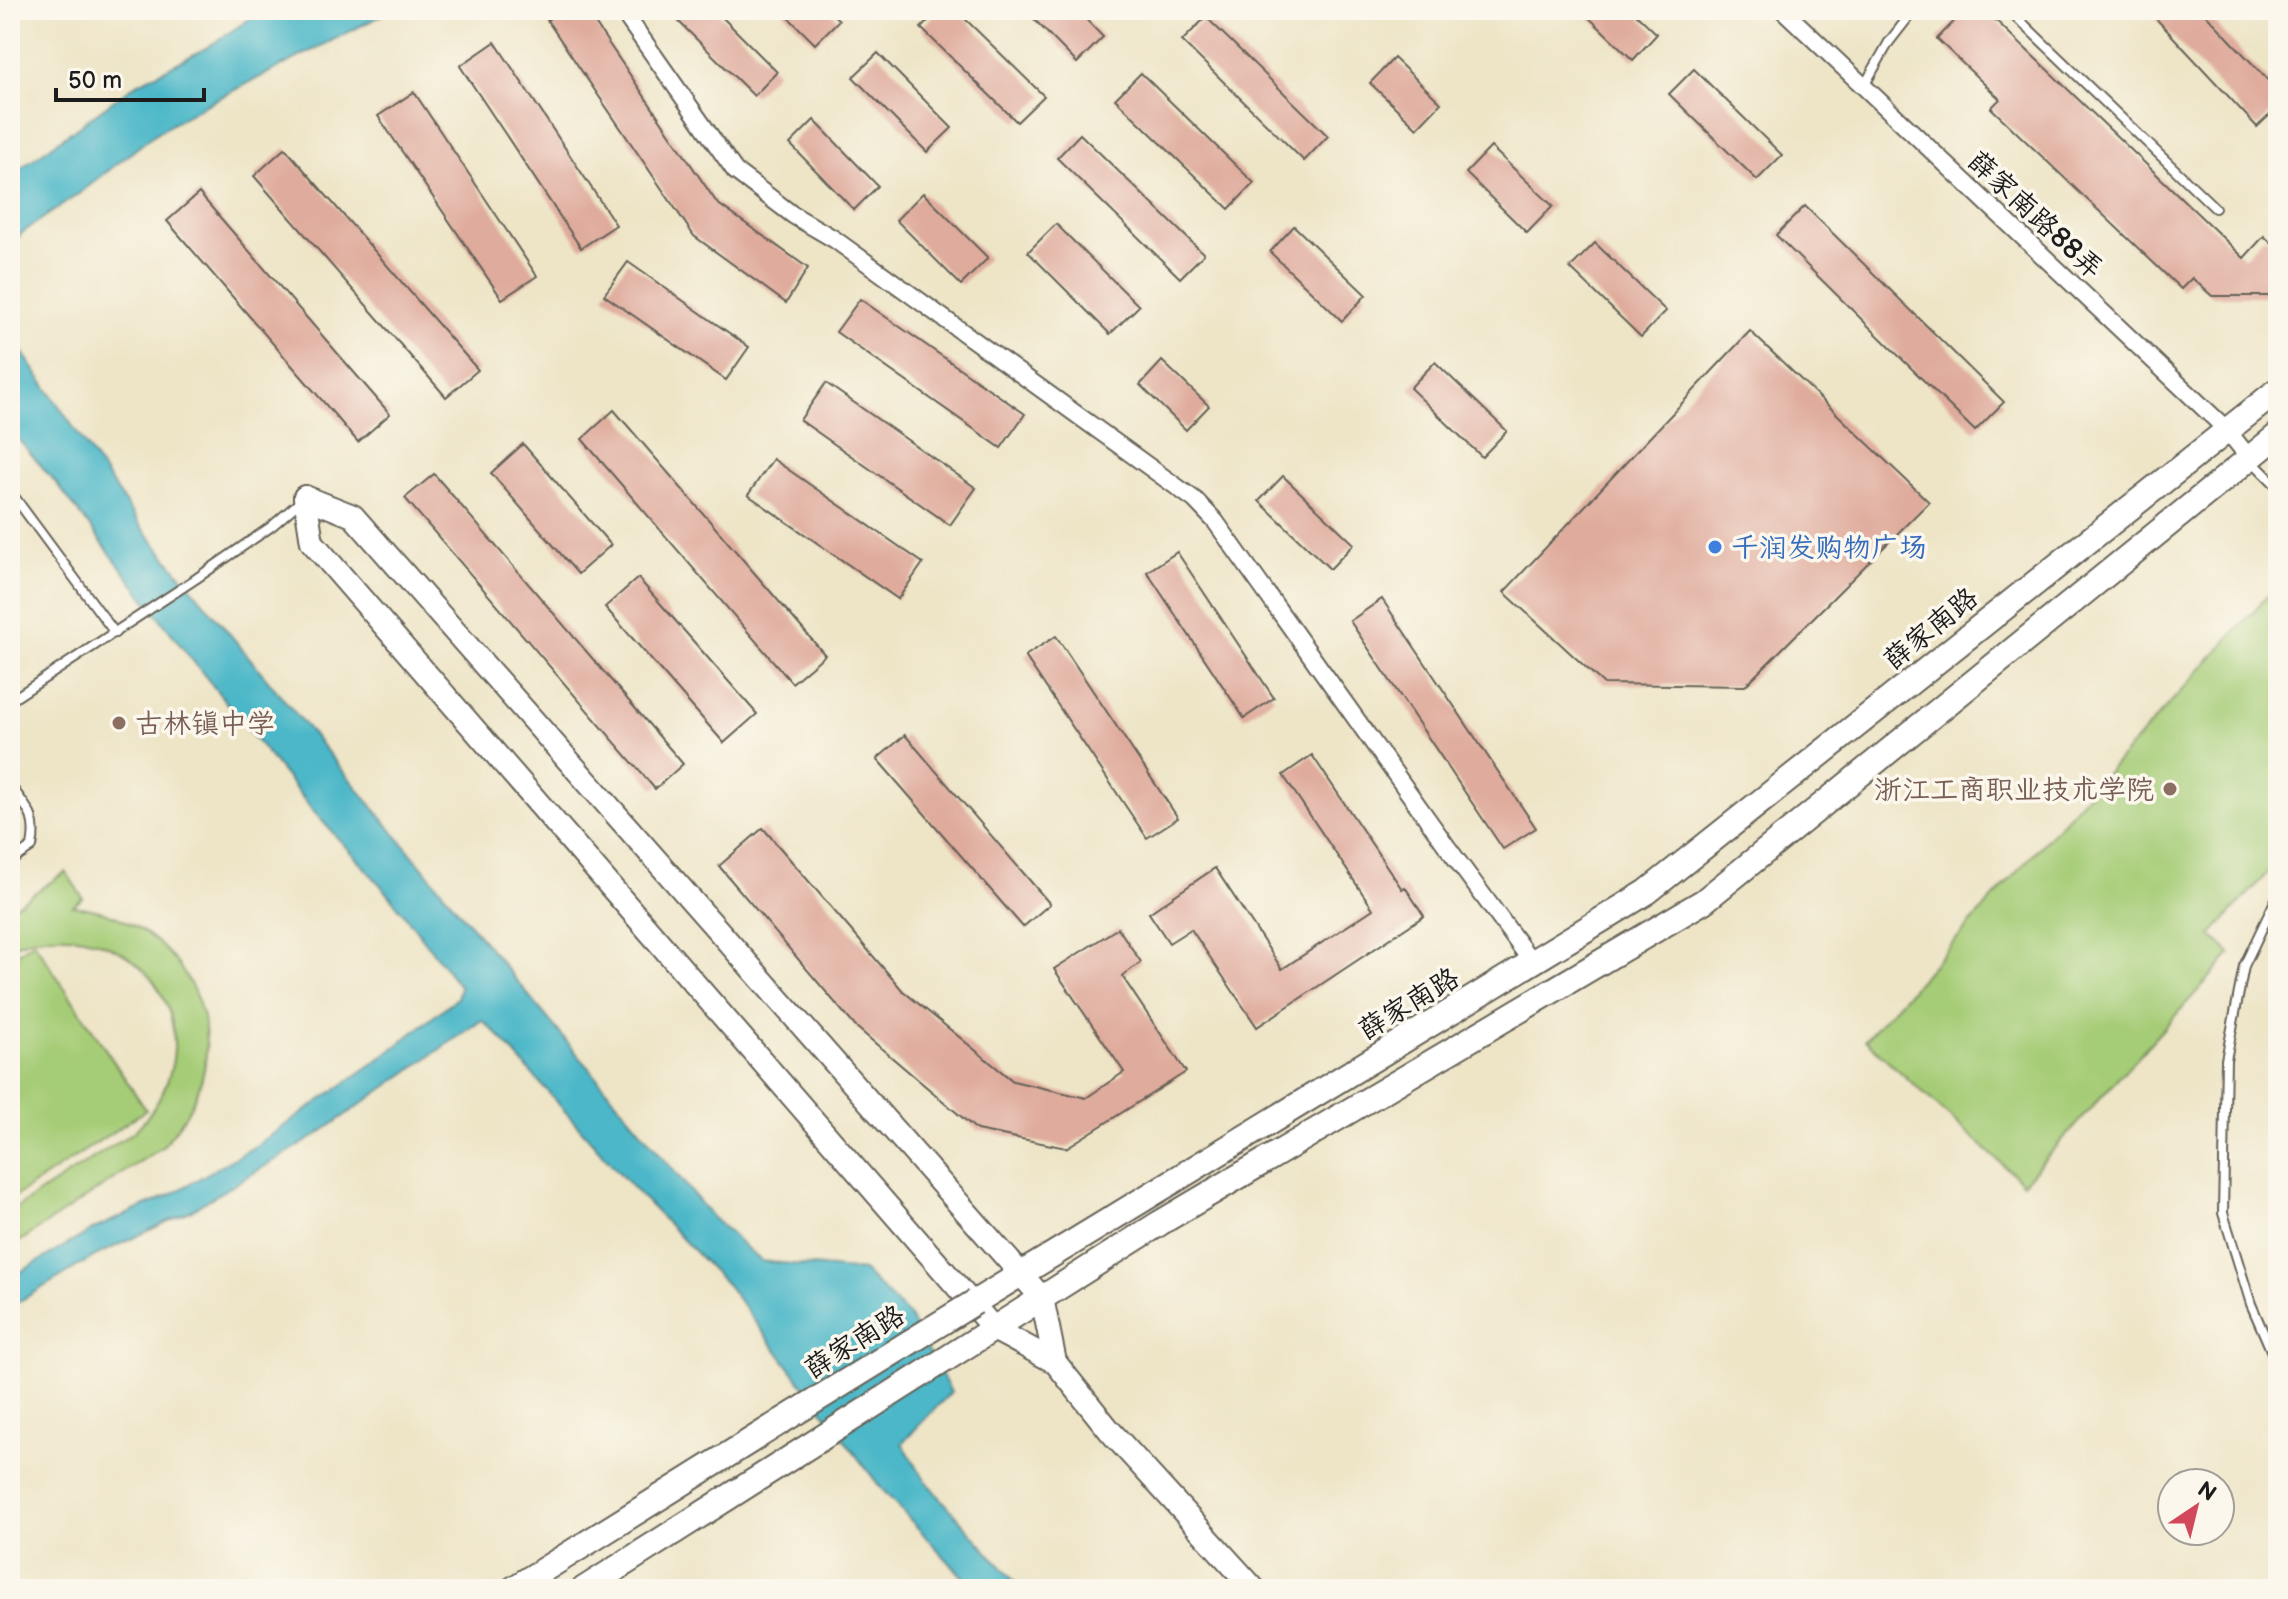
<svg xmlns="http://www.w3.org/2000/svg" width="2288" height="1599" font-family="'Balsamiq Sans','LXGW WenKai TC',sans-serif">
<rect width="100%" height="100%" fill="#fbf7ec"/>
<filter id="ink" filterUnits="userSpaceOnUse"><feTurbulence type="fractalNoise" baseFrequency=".0125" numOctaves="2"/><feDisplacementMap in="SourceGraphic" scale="16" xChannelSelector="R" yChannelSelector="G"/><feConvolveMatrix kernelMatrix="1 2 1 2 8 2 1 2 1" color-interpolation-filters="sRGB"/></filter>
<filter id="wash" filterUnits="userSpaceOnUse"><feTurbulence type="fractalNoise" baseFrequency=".006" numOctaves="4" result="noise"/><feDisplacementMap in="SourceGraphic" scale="32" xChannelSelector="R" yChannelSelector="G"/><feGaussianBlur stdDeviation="1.8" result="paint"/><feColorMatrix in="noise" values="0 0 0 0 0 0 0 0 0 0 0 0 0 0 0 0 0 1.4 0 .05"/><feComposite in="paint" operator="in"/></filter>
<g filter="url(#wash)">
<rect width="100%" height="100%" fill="#eee5c7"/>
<g fill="#a5cc76" stroke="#607449" stroke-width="2">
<polygon points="2278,584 2278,861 2211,935 2231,954 2023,1183 1865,1040"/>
<path d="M66,872L83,898L73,906C156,913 224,994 202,1078C195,1104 179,1127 162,1147L10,1248V1212L135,1131C156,1109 172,1081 174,1050C178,963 85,912 10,947V909Z"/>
<polygon points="34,942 146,1110 10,1200 10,958"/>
</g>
<g fill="#4bb7c8" stroke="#346a72" stroke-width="2">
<polygon points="263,10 392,10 205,105 155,134 80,193 23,232 10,246 10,176 135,85 206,48"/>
<polygon points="10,334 142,528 712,1217 761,1261 863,1271 909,1316 951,1392 902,1443 928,1484 1021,1589 974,1589 881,1488 727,1285 630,1185 498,1035 482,1020 314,1137 188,1212 97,1255 10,1307 10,1278 96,1228 170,1195 257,1145 382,1057 457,998 460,987 386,891 314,812 188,655 57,484 10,430"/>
</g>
<g id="blocks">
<g fill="#dfab9c">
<polygon points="562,10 586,10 717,203 808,268 786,303 694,236 547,20"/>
<polygon points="667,10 715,10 777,72 754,96"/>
<polygon points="781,10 828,10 839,20 815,44"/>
<polygon points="939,10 956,10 1044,96 1017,122 921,28"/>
<polygon points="1025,10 1077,10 1103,37 1077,63"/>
<polygon points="1581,10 1632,10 1657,34 1633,60"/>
<polygon points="1965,10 1985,10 2244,258 2264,236 2278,250 2278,296 2212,296 2192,278 2181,289 1991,108 2000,99 1937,39"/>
<polygon points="2148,10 2202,10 2278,91 2278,107 2257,127"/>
<polygon points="1206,17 1328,136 1304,161 1182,41"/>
<polygon points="495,42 616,225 581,248 460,66"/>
<polygon points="878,53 952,128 927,152 853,77"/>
<polygon points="1394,58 1441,103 1417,128 1370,83"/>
<polygon points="1694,69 1782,155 1757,180 1669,94"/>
<polygon points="1141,73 1254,183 1229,209 1115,99"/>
<polygon points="414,92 537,276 502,299 378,116"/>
<polygon points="814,120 878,186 854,210 790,144"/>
<polygon points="1080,134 1204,254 1180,278 1057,158"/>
<polygon points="1491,147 1553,206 1527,233 1466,173"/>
<polygon points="285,148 478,370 446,397 254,176"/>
<polygon points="199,193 390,414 358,442 167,221"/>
<polygon points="923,193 988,258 961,285 896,220"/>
<polygon points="1805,206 2004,402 1975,431 1776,235"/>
<polygon points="1056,224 1139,306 1110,334 1028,252"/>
<polygon points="1294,226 1366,295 1342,321 1270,252"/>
<polygon points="1595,243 1666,311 1641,337 1570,268"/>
<polygon points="628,262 749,347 726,380 604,295"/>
<polygon points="860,299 1025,414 1001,448 836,332"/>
<polygon points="1750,331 1929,502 1745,686 1604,684 1504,592"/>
<polygon points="1162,361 1209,406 1186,430 1140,385"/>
<polygon points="1435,362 1507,431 1482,457 1410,388"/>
<polygon points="826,383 976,488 950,525 800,420"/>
<polygon points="614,410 825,655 792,683 582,439"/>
<polygon points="523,444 611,545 578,574 491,473"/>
<polygon points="773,459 923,563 898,599 748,495"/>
<polygon points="434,474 683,764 655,789 405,498"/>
<polygon points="1283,476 1354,544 1330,569 1259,501"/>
<polygon points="1177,552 1274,698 1244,718 1147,572"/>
<polygon points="638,578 757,714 724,743 605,607"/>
<polygon points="1382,599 1536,828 1503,849 1350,621"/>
<polygon points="1056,636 1178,818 1147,838 1025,656"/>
<polygon points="905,735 1050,904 1023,927 877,759"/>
<polygon points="1312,755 1402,889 1405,887 1424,916 1257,1027 1191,929 1169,943 1149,913 1215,868 1282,969 1373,909 1283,775"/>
<polygon points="763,828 903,991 1013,1081 1086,1098 1124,1072 1054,969 1118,928 1141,962 1122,976 1186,1072 1066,1148 977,1130 855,1026 719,866"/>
</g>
</g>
</g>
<g filter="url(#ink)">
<use href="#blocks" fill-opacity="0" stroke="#666258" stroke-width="2"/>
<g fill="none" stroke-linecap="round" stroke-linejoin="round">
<g stroke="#666258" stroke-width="12">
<g id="service">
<polyline points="2009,10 2215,208"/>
<polyline points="1864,86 1889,42 1914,10"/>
<polyline points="2250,459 2278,487"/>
<polyline points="10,491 115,633"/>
<polyline points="10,701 197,578 272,526 302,500"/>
<path d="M10,785C27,809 38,815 32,847L10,862"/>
<polyline points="2278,895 2244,966 2226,1060 2223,1213 2251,1304 2278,1366"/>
</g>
</g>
<g stroke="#666258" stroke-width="20">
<g id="minor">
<polyline points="1783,10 2227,430 2250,459"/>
<polyline points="624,13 735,171 793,215 834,239 1195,500 1215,521 1448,848 1532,962"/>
</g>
</g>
<g stroke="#666258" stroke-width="26">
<g id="tertiary">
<polyline points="305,497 312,542 994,1329 1055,1362 1110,1431 1254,1589"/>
<polyline points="305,497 353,516 1042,1298 1055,1362"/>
</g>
</g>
<g stroke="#666258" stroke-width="28">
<g id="secondary">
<polyline points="975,1302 1647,892 2278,390"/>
<polyline points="513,1589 782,1421"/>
<polyline points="584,1589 1160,1223 1704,901 2278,435"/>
</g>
</g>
<use href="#service" stroke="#fff" stroke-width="8"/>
<use href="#minor" stroke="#fff" stroke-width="16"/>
<use href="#tertiary" stroke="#fff" stroke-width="22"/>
<use href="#secondary" stroke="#fff" stroke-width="24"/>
<g stroke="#666258" stroke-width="28" stroke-linecap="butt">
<polyline id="secondary-bridge" points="782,1421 975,1302"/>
</g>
<use href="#secondary-bridge" stroke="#fff" stroke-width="24"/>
</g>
</g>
<circle fill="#3f7fe0" stroke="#fbf7ec" stroke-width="3" cx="1715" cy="547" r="8"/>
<g fill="#8d6e63" stroke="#fbf7ec" stroke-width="3">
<circle cx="119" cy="723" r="8"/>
<circle cx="2170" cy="789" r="8"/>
</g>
<g text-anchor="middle" stroke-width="7" stroke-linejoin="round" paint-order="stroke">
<g font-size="28" fill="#1c1c1c" stroke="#fbf7ec">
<text transform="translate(2036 214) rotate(43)" y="10">薛家南路88弄</text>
<text transform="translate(1930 628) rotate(-39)" y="10">薛家南路</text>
<text transform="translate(1408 1003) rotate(-31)" y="10">薛家南路</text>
<text transform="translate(854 1341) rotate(-32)" y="10">薛家南路</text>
</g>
<g font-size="28" fill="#366cbe" stroke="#fbf7ec" text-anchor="start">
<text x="1731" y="557">千润发购物广场</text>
</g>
<g font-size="28" fill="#785e54" stroke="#fbf7ec" text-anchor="start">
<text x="135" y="733">古林镇中学</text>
<text x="2154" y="799" text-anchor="end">浙江工商职业技术学院</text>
</g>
</g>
<rect width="2288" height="1599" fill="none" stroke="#fbf7ec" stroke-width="40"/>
<g transform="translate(2196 1507) rotate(35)"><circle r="38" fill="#fbf7ec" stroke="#a29f99" stroke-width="2"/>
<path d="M0-6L14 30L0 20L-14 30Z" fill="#d1495b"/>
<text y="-12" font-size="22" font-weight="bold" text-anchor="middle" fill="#1c1c1c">N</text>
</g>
<path d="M56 88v12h148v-12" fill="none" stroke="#1c1c1c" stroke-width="4"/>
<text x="68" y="88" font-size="24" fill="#1c1c1c" stroke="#fbf7ec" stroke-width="6" paint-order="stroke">50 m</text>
</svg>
